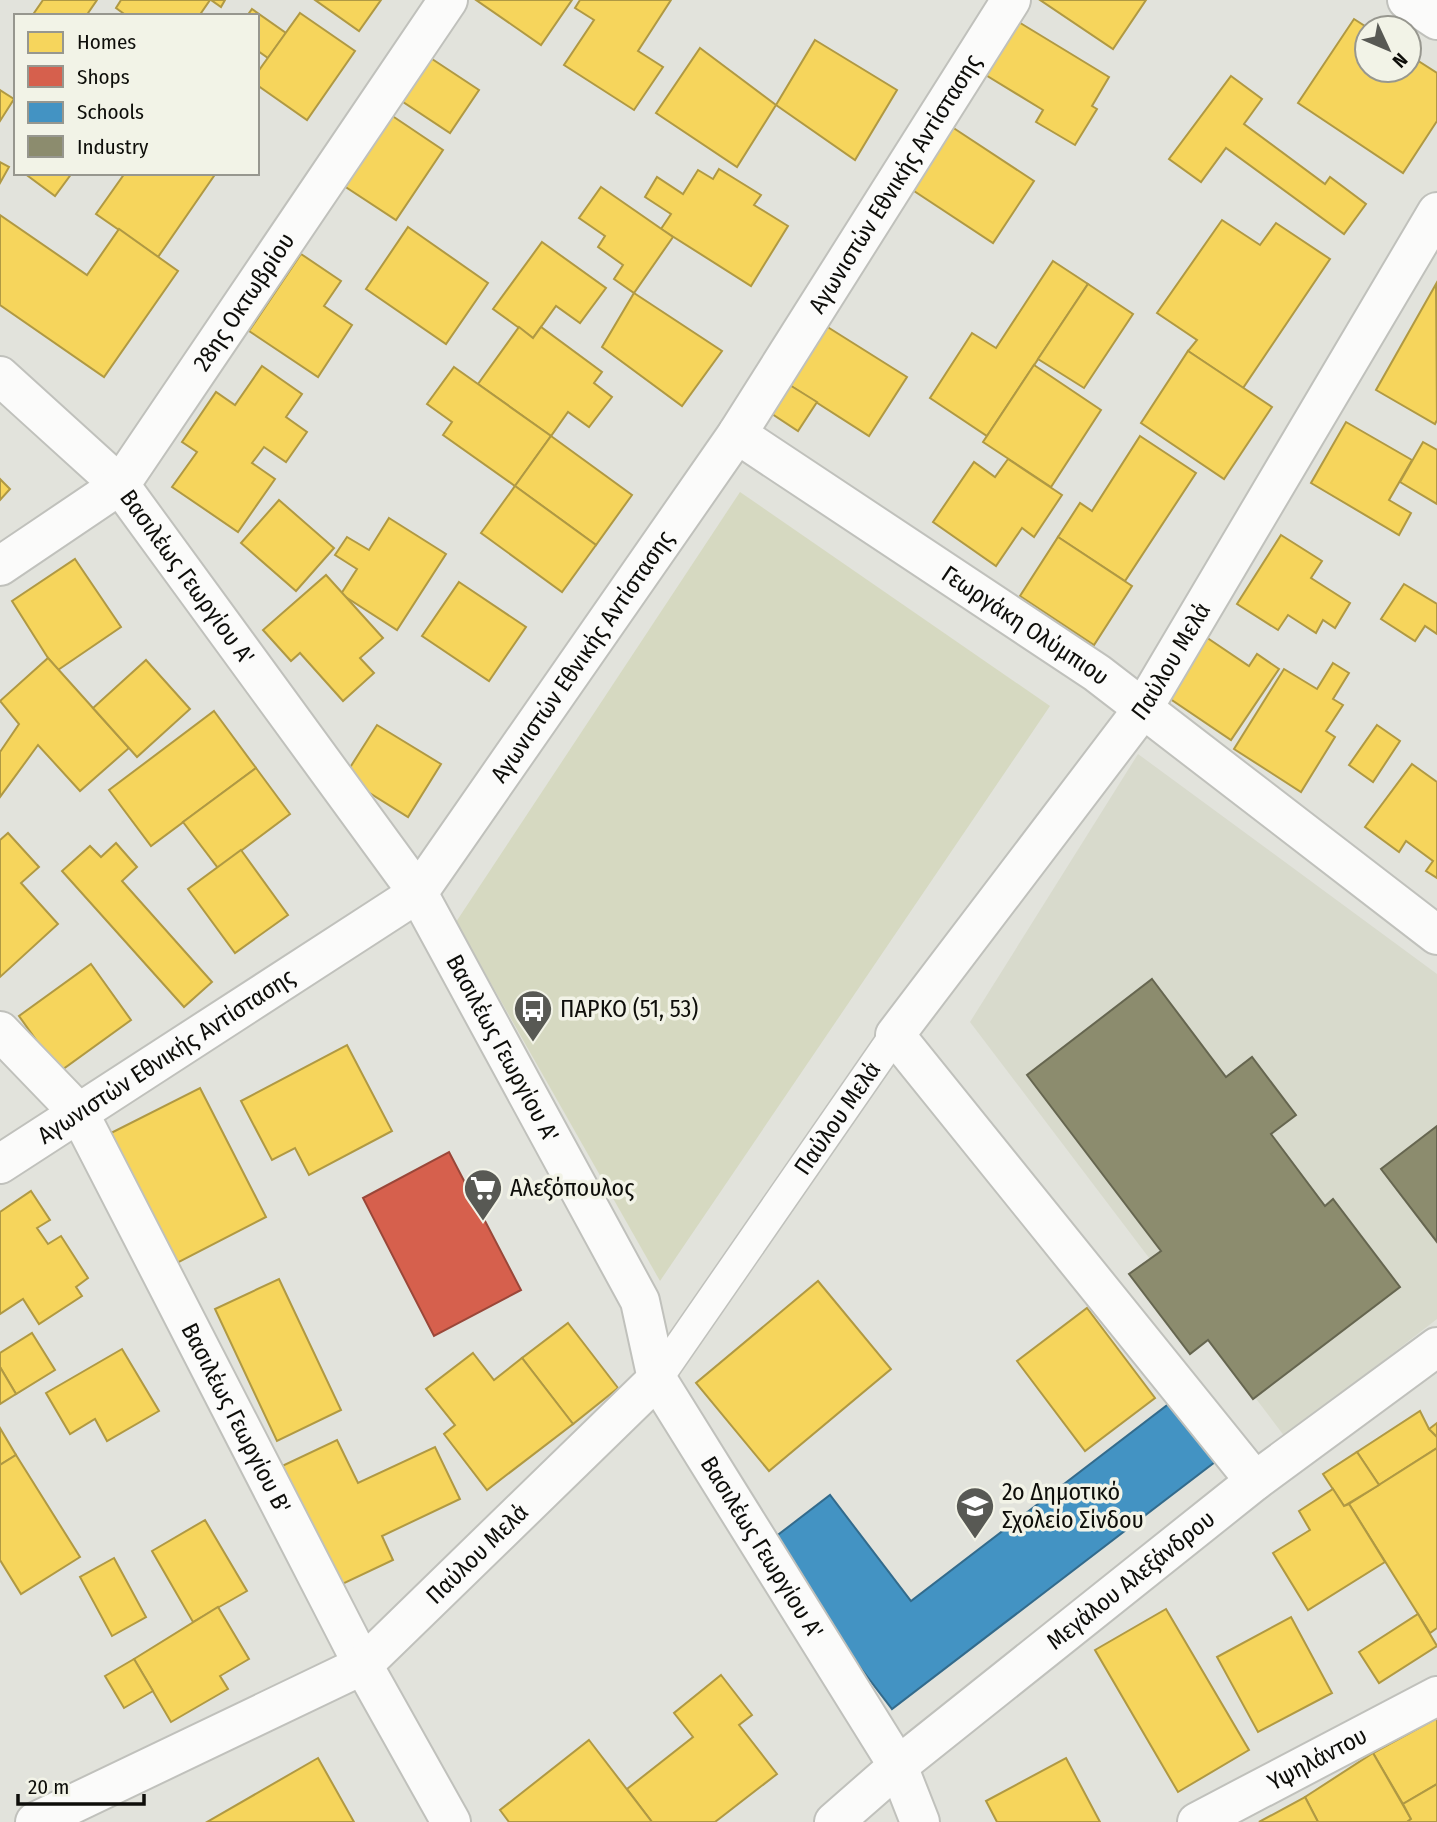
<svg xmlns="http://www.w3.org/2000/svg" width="1437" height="1822" font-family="'Fira Sans Condensed',sans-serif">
<rect width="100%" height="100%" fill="#e2e3dc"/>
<polygon fill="#d8dacc" points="1138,754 1437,974 1437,1319 1285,1437 970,1022"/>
<polygon fill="#d6d9c1" points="740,492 1050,706 660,1281 456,922"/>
<g fill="#f6d55c" stroke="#b09943" stroke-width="2">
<polygon points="43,0 97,0 86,16 32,16"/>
<polygon points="121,0 210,0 199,16 127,16 116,8"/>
<polygon points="211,0 225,0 221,7"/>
<polygon points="315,0 381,0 359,31"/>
<polygon points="476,0 572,0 541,45"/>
<polygon points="580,0 671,0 638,51 663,67 634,110 564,65 594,20 575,8"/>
<polygon points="1040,0 1146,0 1113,49"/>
<polygon points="252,9 286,33 268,58 258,51 257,52 257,16 247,16"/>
<polygon points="300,13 355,51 307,120 257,85 257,73"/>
<polygon points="1354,19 1368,28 1367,70 1409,70 1409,55 1437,73 1437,121 1403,173 1298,103"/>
<polygon points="1017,21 1109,77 1092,106 1097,109 1075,145 1036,122 1043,110 984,74"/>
<polygon points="815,40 897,90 855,160 776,105"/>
<polygon points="700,48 776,105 737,167 656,113"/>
<polygon points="420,51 479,90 450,133 391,94"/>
<polygon points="1231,76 1262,99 1244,124 1325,184 1330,177 1366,204 1344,234 1226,148 1201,182 1169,159"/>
<polygon points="0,90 14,99 0,121"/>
<polygon points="385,111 443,150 396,220 338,182"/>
<polygon points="952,127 1034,181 993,243 911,189"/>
<polygon points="0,162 9,167 0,183"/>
<polygon points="719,169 761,195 754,205 788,226 751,286 661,229 671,214 645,197 657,177 683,194 698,170 713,179"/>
<polygon points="24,173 72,173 55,196"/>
<polygon points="125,173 216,173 158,257 96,214"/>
<polygon points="601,187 673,237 634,293 614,279 623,265 598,247 605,236 579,218"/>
<polygon points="0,215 87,275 119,229 178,271 104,377 0,305"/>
<polygon points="1222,220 1260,245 1276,223 1330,259 1243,388 1188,351 1197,340 1157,313"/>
<polygon points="408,227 488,283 446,344 366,289"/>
<polygon points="542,242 606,288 580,323 556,306 533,338 493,309"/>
<polygon points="301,254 341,281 324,306 352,325 318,377 249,331"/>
<polygon points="1053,261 1088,284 987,436 930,398 972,333 996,348"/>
<polygon points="1088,284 1133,314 1084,388 1038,359"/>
<polygon points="1436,284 1437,420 1435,424 1376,390"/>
<polygon points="634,293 722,351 682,406 602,347"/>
<polygon points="818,321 907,377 869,436 780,379"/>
<polygon points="519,327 533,338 541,327 602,372 594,383 612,397 589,427 568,412 551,436 478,384"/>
<polygon points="1188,351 1272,407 1224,479 1141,423"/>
<polygon points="1034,365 1101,410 1051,487 983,442"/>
<polygon points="262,366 302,394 286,417 307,432 286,462 264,447 252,463 275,479 238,532 172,487 197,452 182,442 216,392 235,405"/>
<polygon points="454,367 551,436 515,486 443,435 452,422 427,404"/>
<polygon points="780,379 817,402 798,431 763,408"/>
<polygon points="1346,422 1412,460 1389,500 1411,513 1399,535 1311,483"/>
<polygon points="551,436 632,495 596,545 515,486"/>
<polygon points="1140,436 1196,473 1125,581 1058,537 1080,503 1092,511"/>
<polygon points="1423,442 1437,450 1437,504 1400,482"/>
<polygon points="1008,459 1062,495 1034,537 1022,528 996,566 933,522 974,462 995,477"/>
<polygon points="0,479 10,489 0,500"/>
<polygon points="515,486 596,545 562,592 481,533"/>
<polygon points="279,500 334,548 296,591 241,543"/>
<polygon points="389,518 446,554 397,630 341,594 357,569 335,555 347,537 369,550"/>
<polygon points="1281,535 1322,561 1311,578 1350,603 1335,628 1323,620 1316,633 1288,615 1278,630 1237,604"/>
<polygon points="1058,537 1132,586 1094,645 1020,596"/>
<polygon points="75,559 121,627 58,670 48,658 12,601"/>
<polygon points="326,575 383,638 360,658 374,673 343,701 300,653 291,661 263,630"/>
<polygon points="459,582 526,627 489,681 422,636"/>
<polygon points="1404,584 1437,604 1437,634 1425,626 1415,641 1381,619"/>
<polygon points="1200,633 1249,666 1257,654 1279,669 1231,740 1160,692"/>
<polygon points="48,658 129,748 80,791 38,745 0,797 0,752 19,724 0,701"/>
<polygon points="146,660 190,709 137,757 93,708"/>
<polygon points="1333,663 1349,673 1333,699 1343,705 1326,731 1335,737 1301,792 1234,749 1284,669 1317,689"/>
<polygon points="214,711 256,768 151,846 109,790"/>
<polygon points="377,725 441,764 408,817 344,777"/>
<polygon points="1377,725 1400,741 1373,782 1349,765"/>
<polygon points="1412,764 1437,782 1437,878 1426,871 1433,861 1406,841 1399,852 1365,827"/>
<polygon points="256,768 290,814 218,868 183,822"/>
<polygon points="8,833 39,867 21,883 58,924 0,977 0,840"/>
<polygon points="116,843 137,867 122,881 212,982 184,1007 62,871 90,846 101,857"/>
<polygon points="241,850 288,915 235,953 188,889"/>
<polygon points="91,964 131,1020 59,1072 19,1016"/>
<polygon points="347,1045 392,1131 309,1175 295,1148 272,1160 241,1101"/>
<polygon points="200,1088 266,1217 175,1264 109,1134"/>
<polygon points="31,1191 50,1220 37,1228 48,1244 61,1236 88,1278 76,1287 82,1296 39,1324 23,1299 0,1314 0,1212"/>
<polygon points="279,1279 341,1410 277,1441 215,1309"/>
<polygon points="818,1281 891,1369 769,1471 696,1383"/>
<polygon points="1087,1308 1155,1398 1085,1451 1017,1361"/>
<polygon points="568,1323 618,1388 573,1424 522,1358"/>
<polygon points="32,1333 55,1370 16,1394 0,1367 0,1353"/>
<polygon points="122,1349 159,1411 107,1441 95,1419 70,1434 46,1393"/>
<polygon points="473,1353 494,1380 522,1358 573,1424 487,1490 444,1434 455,1425 426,1389"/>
<polygon points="0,1367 16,1394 0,1404"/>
<polygon points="1420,1411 1429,1429 1437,1437 1437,1448 1379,1485 1357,1452"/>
<polygon points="1437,1423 1437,1437 1429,1429"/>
<polygon points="0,1428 16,1455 0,1465"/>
<polygon points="337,1440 358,1483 435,1447 460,1499 382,1536 393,1560 336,1587 280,1467"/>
<polygon points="1437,1448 1437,1628 1430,1633 1349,1504"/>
<polygon points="1357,1452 1379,1485 1344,1506 1323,1474"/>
<polygon points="16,1455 80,1557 21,1594 0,1560 0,1465"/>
<polygon points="1333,1489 1344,1506 1349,1504 1385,1562 1308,1610 1273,1553 1310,1530 1299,1511"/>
<polygon points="205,1520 247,1591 193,1622 152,1551"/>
<polygon points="114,1558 146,1617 112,1636 80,1577"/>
<polygon points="218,1607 249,1659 220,1676 228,1689 171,1722 134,1659"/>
<polygon points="1166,1609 1249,1750 1178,1792 1095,1650"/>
<polygon points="1418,1614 1437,1646 1379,1683 1359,1652"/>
<polygon points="1291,1617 1332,1693 1258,1732 1217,1657"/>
<polygon points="134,1659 153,1691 124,1708 105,1676"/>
<polygon points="721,1675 752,1715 739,1725 777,1774 715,1822 652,1822 627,1789 693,1737 674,1713"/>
<polygon points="1437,1718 1437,1784 1403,1804 1373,1753"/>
<polygon points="589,1740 652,1822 509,1822 500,1810"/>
<polygon points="1373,1753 1411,1819 1407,1822 1318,1822 1305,1797"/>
<polygon points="318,1758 354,1822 207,1822"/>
<polygon points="1066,1758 1100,1822 997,1822 986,1801"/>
<polygon points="1437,1784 1437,1822 1407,1822 1411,1819 1403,1804"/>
<polygon points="1305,1797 1318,1822 1259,1822"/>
</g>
<polygon fill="#d6604d" stroke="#9a4739" stroke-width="2" points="449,1152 521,1290 434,1336 363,1198"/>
<polygon fill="#4393c3" stroke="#336b8c" stroke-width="2" points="1183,1393 1228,1452 892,1709 766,1544 830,1495 911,1601"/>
<g fill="#8c8c6e" stroke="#666650" stroke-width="2">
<polygon points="1152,979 1226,1077 1252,1057 1296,1115 1271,1134 1325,1206 1333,1199 1400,1287 1253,1399 1208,1340 1190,1354 1129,1274 1161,1251 1027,1075"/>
<polygon points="1437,1126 1437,1242 1381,1169"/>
</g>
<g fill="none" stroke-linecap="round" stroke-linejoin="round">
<g stroke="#c0c1bc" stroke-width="33">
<g id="pedestrian">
<path id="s1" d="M657,1379L895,1035"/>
</g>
</g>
<g stroke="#c0c1bc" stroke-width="42">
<g id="minor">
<polyline points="1407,0 1437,20"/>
<path id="s2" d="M0,376L120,485L418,893L640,1301L657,1379L898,1766L920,1822"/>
<path id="s3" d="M737,434L1097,673L1437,935"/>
<path id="s4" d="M0,566L120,485L448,0"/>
<path id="s5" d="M0,1031L79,1113L363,1665L451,1822"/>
<path id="s6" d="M0,1164L418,893L737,434L1011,0"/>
<path id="s7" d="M1255,1481L895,1035L1142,710L1437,212"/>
<path id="s8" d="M35,1822L363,1665L657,1379"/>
<path id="s9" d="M1197,1822L1437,1696"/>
</g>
</g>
<g stroke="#c0c1bc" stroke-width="42">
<g id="tertiary">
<path id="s10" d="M834,1822L898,1766L1255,1481L1437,1347"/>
</g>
</g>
<use href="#pedestrian" stroke="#fbfbfa" stroke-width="30"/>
<use href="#minor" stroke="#fbfbfa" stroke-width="38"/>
<use href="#tertiary" stroke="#fbfbfa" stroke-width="38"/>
</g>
<defs>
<g id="bus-pin" transform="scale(2.0125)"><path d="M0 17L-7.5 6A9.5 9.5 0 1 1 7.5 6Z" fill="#585954" stroke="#f2f3e7"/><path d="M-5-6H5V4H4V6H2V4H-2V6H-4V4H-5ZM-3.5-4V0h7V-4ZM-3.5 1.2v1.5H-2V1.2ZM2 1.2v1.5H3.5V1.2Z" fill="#fff"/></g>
<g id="supermarket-pin" transform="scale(2.0125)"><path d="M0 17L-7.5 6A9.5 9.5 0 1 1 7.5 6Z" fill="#585954" stroke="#f2f3e7"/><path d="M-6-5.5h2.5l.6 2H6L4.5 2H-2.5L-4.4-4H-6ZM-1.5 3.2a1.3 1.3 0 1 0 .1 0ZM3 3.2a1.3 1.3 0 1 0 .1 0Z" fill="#fff"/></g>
<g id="school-pin" transform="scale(2.0125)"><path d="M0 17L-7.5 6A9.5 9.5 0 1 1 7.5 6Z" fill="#585954" stroke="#f2f3e7"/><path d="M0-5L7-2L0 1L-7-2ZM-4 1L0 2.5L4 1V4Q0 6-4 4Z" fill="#fff"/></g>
</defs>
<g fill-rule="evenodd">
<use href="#bus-pin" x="533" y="1009"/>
<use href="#supermarket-pin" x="483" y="1188"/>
<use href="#school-pin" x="975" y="1506"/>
</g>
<g text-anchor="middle" stroke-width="7" stroke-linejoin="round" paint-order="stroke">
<g font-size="24" fill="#0e0e0a" stroke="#f2f3e7">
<text dy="8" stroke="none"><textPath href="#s6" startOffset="1353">Αγωνιστών Εθνικής Αντίστασης</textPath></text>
<text dy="8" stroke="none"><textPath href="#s4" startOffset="366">28ης Οκτωβρίου</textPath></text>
<text dy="8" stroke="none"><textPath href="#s2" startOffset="276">Βασιλέως Γεωργίου Α'</textPath></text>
<text dy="8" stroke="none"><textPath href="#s3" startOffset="346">Γεωργάκη Ολύμπιου</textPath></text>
<text dy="8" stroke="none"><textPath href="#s6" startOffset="786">Αγωνιστών Εθνικής Αντίστασης</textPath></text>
<text dy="8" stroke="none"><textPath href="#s7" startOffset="1038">Παύλου Μελά</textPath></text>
<text dy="8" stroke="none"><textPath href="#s2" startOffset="844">Βασιλέως Γεωργίου Α'</textPath></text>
<text dy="8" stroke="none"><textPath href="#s6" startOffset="198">Αγωνιστών Εθνικής Αντίστασης</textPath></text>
<text dy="8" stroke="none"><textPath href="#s1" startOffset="317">Παύλου Μελά</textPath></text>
<text dy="8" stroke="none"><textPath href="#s5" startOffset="457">Βασιλέως Γεωργίου Β'</textPath></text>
<text dy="8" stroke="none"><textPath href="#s2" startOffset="1410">Βασιλέως Γεωργίου Α'</textPath></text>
<text dy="8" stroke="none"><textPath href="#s8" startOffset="523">Παύλου Μελά</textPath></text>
<text dy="8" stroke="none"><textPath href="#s10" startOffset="383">Μεγάλου Αλεξάνδρου</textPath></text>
<text dy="8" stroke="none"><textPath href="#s9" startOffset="136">Υψηλάντου</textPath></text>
</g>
<g font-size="24" fill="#0e0e0a" stroke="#f2f3e7" text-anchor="start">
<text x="560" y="1017">ΠΑΡΚΟ (51, 53)</text>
<text x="510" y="1196">Αλεξόπουλος</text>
<text x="1002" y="1500">2o Δημοτικό<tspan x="1002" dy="28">Σχολείο Σίνδου</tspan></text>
</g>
</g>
<rect x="14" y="14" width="245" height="161" fill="#f2f3e7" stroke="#97978f" stroke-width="2"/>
<rect x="28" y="32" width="35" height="21" fill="#f6d55c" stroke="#97978f" stroke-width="2"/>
<text x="77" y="49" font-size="21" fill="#0e0e0a">Homes</text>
<rect x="28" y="66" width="35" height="21" fill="#d6604d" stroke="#97978f" stroke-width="2"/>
<text x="77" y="84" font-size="21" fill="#0e0e0a">Shops</text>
<rect x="28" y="102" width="35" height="21" fill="#4393c3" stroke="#97978f" stroke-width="2"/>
<text x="77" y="119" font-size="21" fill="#0e0e0a">Schools</text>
<rect x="28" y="136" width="35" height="21" fill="#8c8c6e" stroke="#97978f" stroke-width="2"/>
<text x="77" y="154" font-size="21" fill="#0e0e0a">Industry</text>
<g transform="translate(1388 49) rotate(134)"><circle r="33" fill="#f2f3e7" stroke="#97978f" stroke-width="2"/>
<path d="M0-5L12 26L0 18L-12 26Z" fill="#585954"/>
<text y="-10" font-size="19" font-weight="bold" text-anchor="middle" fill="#0e0e0a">N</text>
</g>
<path d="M18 1794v10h126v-10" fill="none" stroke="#0e0e0a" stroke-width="3.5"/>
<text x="28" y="1794" font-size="21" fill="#0e0e0a" stroke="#f2f3e7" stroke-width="5" paint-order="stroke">20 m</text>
</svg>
